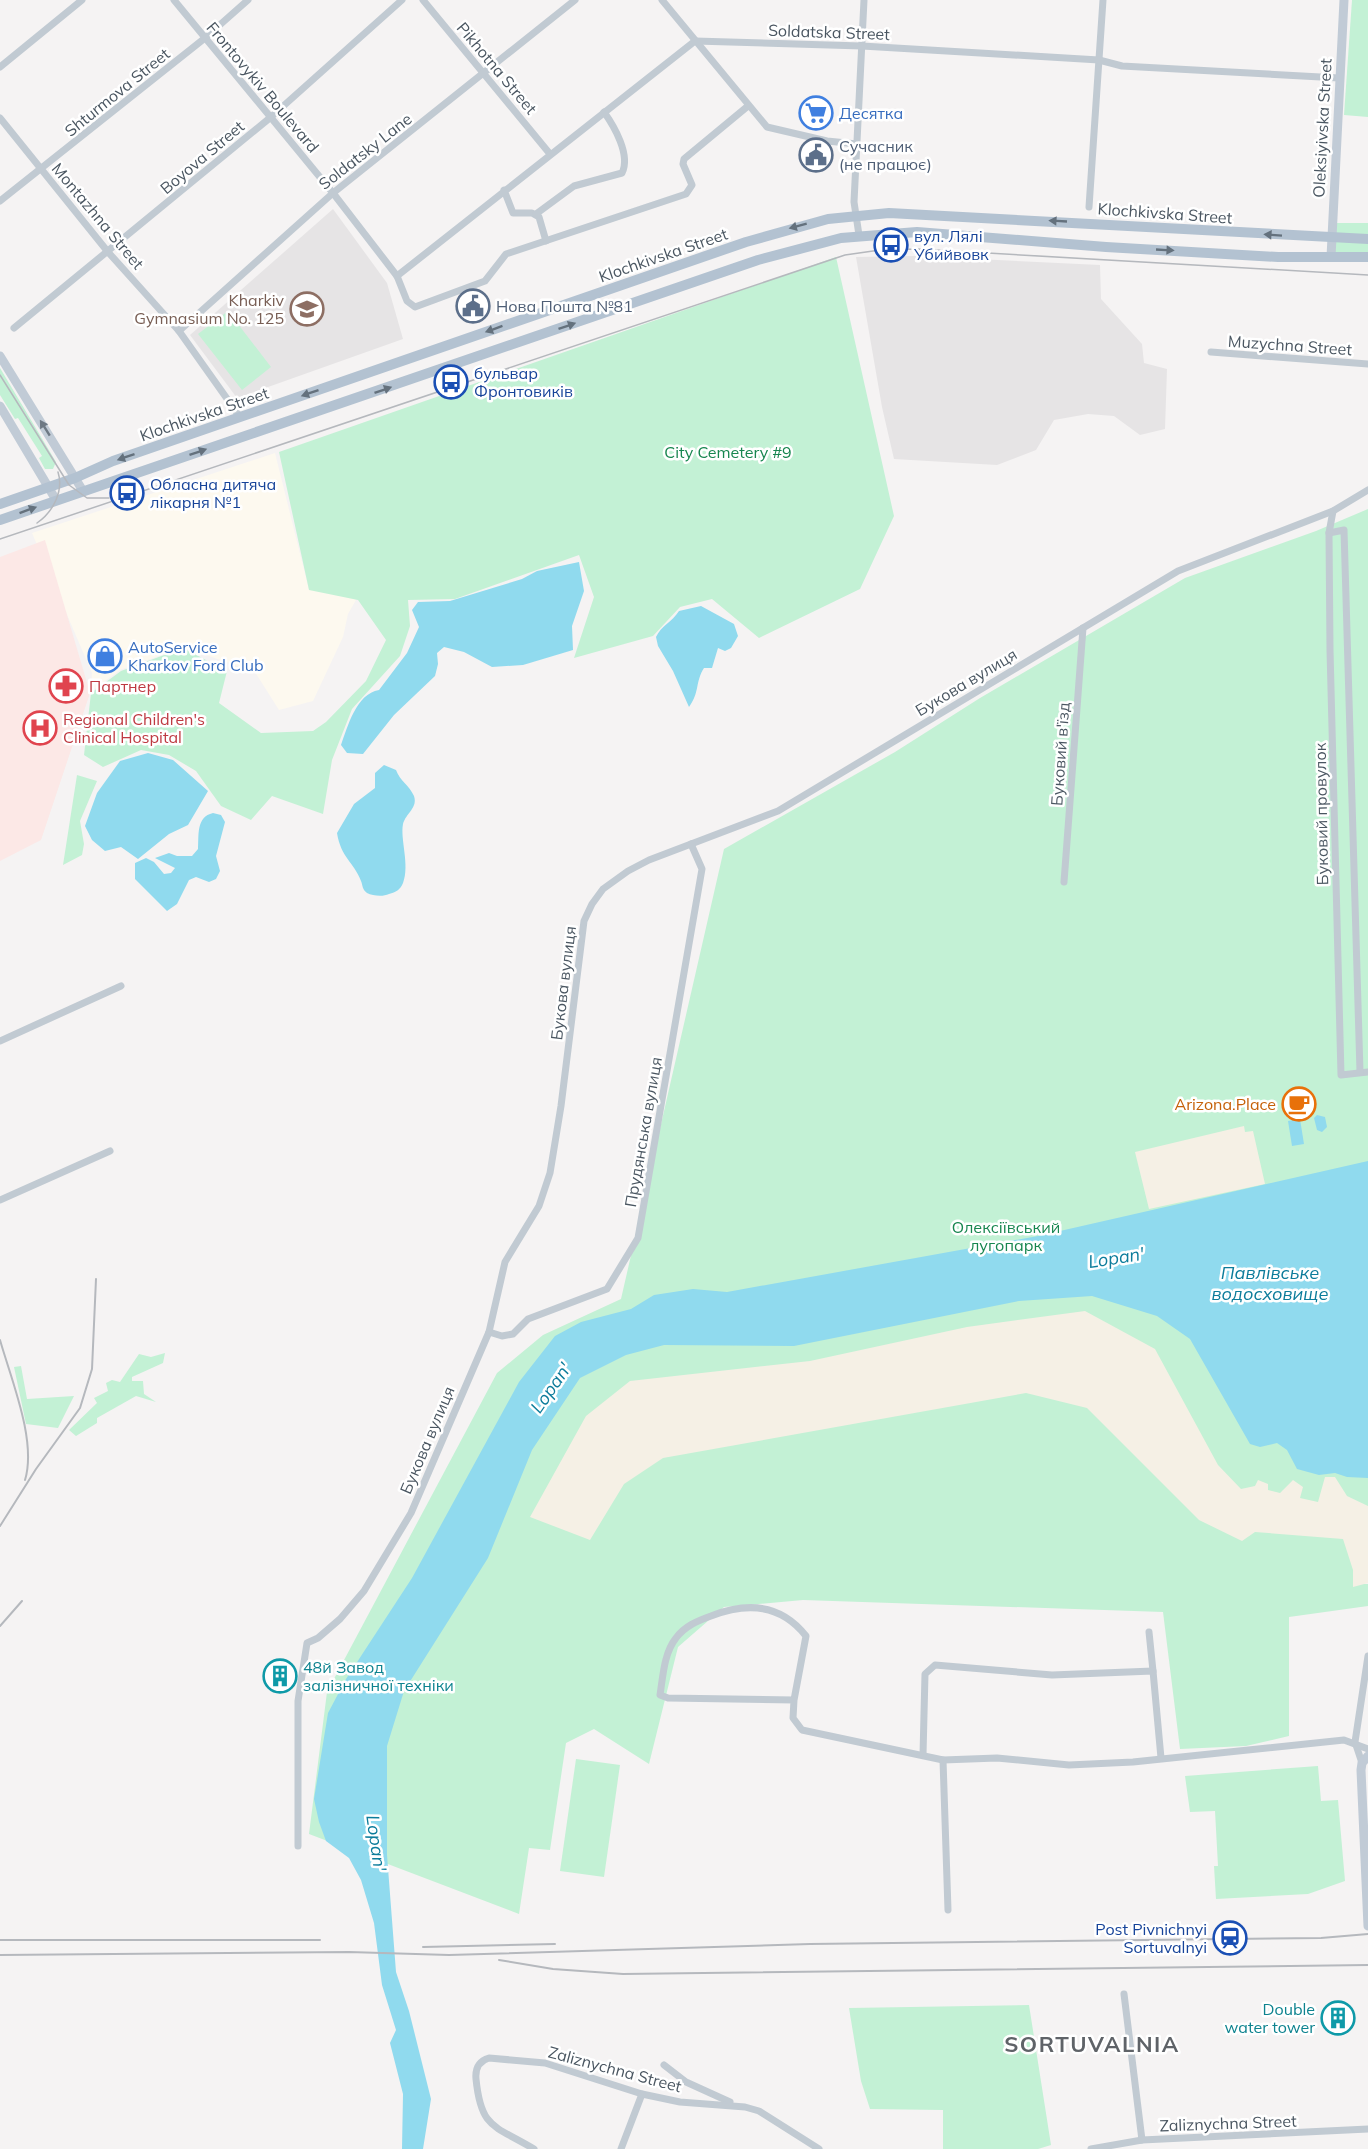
<svg xmlns="http://www.w3.org/2000/svg" width="1368" height="2149" font-family="Mulish,sans-serif">
<rect width="100%" height="100%" fill="#f5f3f3"/>
<polygon fill="#fdf9ef" points="275,453 309,590 349,589 356,600 348,614 343,637 313,701 279,710 255,672 183,647 120,670 91,691 92,673 32,533"/>
<g fill="#e6e4e5">
<polygon points="333,209 387,283 403,339 237,398 190,335"/>
<polygon points="915,256 1100,265 1101,299 1142,344 1144,363 1167,369 1165,429 1140,435 1114,416 1088,414 1054,420 1036,450 997,465 894,459 882,407 856,257"/>
</g>
<polygon fill="#fce8e6" points="45,540 90,693 41,840 0,861 0,557"/>
<g fill="#c3f1d5">
<polygon points="1352,0 1368,0 1368,117 1344,115"/>
<rect x="1331" y="223" width="37" height="34"/>
<polygon points="836,257 894,516 860,589 759,638 712,599 680,607 653,636 574,658 594,597 579,555 455,599 408,600 410,626 400,656 352,709 332,760 323,814 272,796 251,820 221,806 196,771 169,755 141,750 103,767 84,755 91,693 121,671 183,648 227,671 219,703 261,733 313,731 326,722 366,681 386,640 358,600 309,590 279,452"/>
<polygon points="228,311 271,367 242,390 198,334"/>
<polygon points="0,368 56,462 53,469 45,469 39,458 42,456 18,418 15,419 0,395"/>
<polygon points="1368,509 1368,1580 1355,1584 1368,1584 1368,1606 1289,1617 1289,1736 1246,1746 1180,1749 1163,1612 803,1600 724,1607 678,1647 649,1764 594,1729 566,1743 550,1850 529,1848 519,1914 309,1834 327,1692 497,1373 543,1335 621,1299 724,849 895,752 980,698 1185,578 1316,531"/>
<polygon points="77,775 97,781 80,821 84,844 82,855 63,865"/>
<polygon points="165,1353 163,1363 132,1377 132,1381 143,1381 144,1394 156,1402 136,1396 97,1418 97,1423 76,1436 69,1430 97,1403 94,1398 108,1391 106,1383 112,1380 120,1382 139,1354 151,1357"/>
<polygon points="21,1366 27,1399 74,1396 58,1428 26,1424 14,1367"/>
<polygon points="576,1759 620,1765 604,1877 560,1871"/>
<polygon points="1318,1766 1321,1801 1338,1800 1345,1881 1308,1894 1216,1899 1214,1866 1218,1866 1215,1811 1190,1812 1185,1776"/>
<polygon points="1029,2005 1051,2145 1038,2149 943,2149 943,2110 870,2109 861,2081 849,2008"/>
</g>
<g fill="#f5f0e5">
<polygon points="1244,1126 1245,1132 1253,1131 1265,1184 1149,1209 1135,1152"/>
<polygon points="1085,1311 1155,1349 1218,1465 1241,1489 1255,1486 1258,1480 1268,1484 1268,1490 1280,1493 1293,1480 1303,1487 1300,1498 1318,1502 1325,1477 1335,1477 1347,1496 1368,1506 1368,1583 1353,1587 1353,1570 1343,1539 1255,1532 1242,1541 1199,1520 1087,1408 1026,1393 663,1458 624,1484 590,1540 530,1517 586,1416 630,1381 810,1361 967,1327"/>
</g>
<g fill="#90daee">
<path d="M579,562L584,591L572,626L573,650L523,665L492,667L464,652L444,647L437,653L438,664L435,676L394,715L363,754L347,753L341,745C348,726 356,694 379,690L407,653L419,627L412,610L418,602L450,601L522,579L537,571Z"/>
<path d="M701,606L734,624L738,636L731,648L725,651L718,648L712,668H704C695,682 700,692 689,707L673,671L658,646L656,637C661,626 672,622 679,611Z"/>
<polygon points="148,753 173,760 208,791 188,825 169,834 138,859 121,847 105,851 92,840 85,826 97,793 120,761"/>
<path d="M384,765L396,770C400,781 409,785 414,796C418,808 406,813 403,824C400,839 410,865 403,883C400,890 396,892 389,894C383,897 373,896 367,893C362,889 363,886 361,881C354,862 341,858 337,833L354,804L375,788V773Z"/>
<path d="M213,813L221,815L225,822L216,856L220,871L216,879L209,882L196,877L189,880L177,904L167,911L135,879V863L146,858L154,862L164,874L171,873L175,868L155,858L169,853L177,856H192L198,849C199,835 196,817 213,813Z"/>
<polygon points="1317,1115 1325,1117 1327,1127 1322,1132 1317,1130 1314,1118"/>
<polygon points="1300,1119 1304,1144 1292,1146 1288,1121"/>
<polygon points="1368,1161 1368,1478 1347,1477 1335,1473 1319,1475 1297,1469 1287,1450 1277,1443 1260,1447 1250,1444 1190,1339 1157,1316 1092,1296 1019,1301 794,1346 664,1345 626,1355 580,1378 532,1450 488,1558 404,1691 387,1746 387,1855 396,1972 409,2011 431,2099 423,2149 402,2149 403,2094 390,2043 396,2030 382,1985 374,1923 361,1880 349,1858 326,1841 319,1822 314,1799 328,1713 346,1679 412,1578 519,1382 555,1336 581,1322 631,1309 654,1295 693,1289 727,1292 1038,1236"/>
</g>
<g fill="none" stroke-linecap="round" stroke-linejoin="round">
<g stroke="#c1cad2" stroke-width="7">
<polyline points="174,0 333,193 397,276 407,301 415,307 485,281 506,254 686,194 692,185 683,164 684,159 748,106"/>
<polyline points="423,0 550,154"/>
<polyline points="662,0 767,127 827,141 857,144"/>
<polyline points="0,67 82,0"/>
<polyline points="0,118 108,252 179,331 240,417"/>
<polyline points="504,190 513,213 532,213 539,217 546,241"/>
<polyline points="0,201 205,38 248,0"/>
<polyline points="1089,207 1103,0"/>
<path d="M536,214L574,186L622,173C631,155 614,126 604,112"/>
<polyline points="859,235 854,202 864,0"/>
<polyline points="397,276 695,41 862,46 1099,60 1122,66 1339,78"/>
<polyline points="14,328 271,117 402,0"/>
<polyline points="179,331 333,193 575,0"/>
<polyline points="1211,352 1368,364"/>
<polyline points="1333,511 1329,533 1330,650 1341,1075 1368,1072"/>
<polyline points="1329,533 1344,530 1360,1072"/>
<polyline points="1064,882 1083,628"/>
<polyline points="0,1041 121,986"/>
<polyline points="0,1200 110,1151"/>
<polyline points="489,1332 502,1336 513,1334 528,1319 607,1289 638,1238 702,869 691,844"/>
<polyline points="1149,1632 1153,1671"/>
<path d="M794,1700L806,1636C781,1604 747,1602 711,1616C697,1621 685,1626 676,1638C664,1653 663,1676 660,1695L668,1698L794,1700L793,1718L802,1730L943,1760L997,1758L1069,1765L1133,1762L1344,1740L1368,1749"/>
<polyline points="923,1755 925,1674 935,1665 1052,1675 1153,1671 1161,1758"/>
<polyline points="943,1760 948,1910"/>
<polyline points="1362,1763 1355,1742 1368,1656"/>
<polyline points="298,1846 298,1701 307,1643 318,1638 340,1619 364,1591 411,1513 489,1332 505,1262 539,1206 550,1173 561,1106 584,921 592,904 603,889 628,871 649,860 778,811 1178,571 1333,511 1368,490"/>
<polyline points="1124,1994 1142,2140"/>
<polyline points="664,2065 686,2082 730,2102"/>
<path d="M534,2149C494,2125 481,2129 476,2079C475,2068 479,2061 489,2058L545,2063L642,2094L680,2102L745,2107L759,2111L819,2149"/>
<polyline points="621,2149 642,2094"/>
<polyline points="1091,2149 1142,2140 1368,2129"/>
</g>
<g stroke="#c1cbd6" stroke-width="9">
<polyline points="1331,257 1344,0"/>
<polyline points="0,356 83,491"/>
<polyline points="0,406 56,500"/>
<polyline points="1368,1756 1362,1763 1361,1770 1368,1926"/>
</g>
<g stroke="#b3c2d1" stroke-width="10">
<polyline points="0,504 75,478 113,461 746,242 828,219 889,213 1368,239"/>
<polyline points="0,520 758,260 841,238 917,232 1106,247 1278,257 1368,257"/>
</g>
<g stroke="#b5b8bd" stroke-width="1.5">
<polyline points="0,375 69,485 87,498 109,498"/>
<path d="M37,523C53,512 64,491 58,472"/>
<polyline points="0,539 845,255 880,250 918,249 1368,275"/>
</g>
<g stroke="#b5b8bd" stroke-width="2">
<path d="M0,1340C11,1379 37,1441 25,1480"/>
<polyline points="0,1526 36,1469 80,1408 92,1369 96,1279"/>
<polyline points="0,1626 22,1601"/>
<polyline points="0,1940 320,1940"/>
<polyline points="423,1947 555,1944"/>
<polyline points="0,1955 349,1952 449,1955 810,1944 1321,1938 1368,1934"/>
<polyline points="499,1960 553,1969 623,1974 1368,1965"/>
</g>
</g>
<defs><path id="oneway-solid" d="M-6-.8H1V-3.2L6.5 0L1 3.2V.8H-6Z" transform="scale(1.5)"/></defs>
<g fill="#64717d">
<use href="#oneway-solid" transform="translate(1058 221) rotate(-177)"/>
<use href="#oneway-solid" transform="translate(798 226) rotate(165)"/>
<use href="#oneway-solid" transform="translate(1273 235) rotate(-176)"/>
<use href="#oneway-solid" transform="translate(1165 250) rotate(3)"/>
<use href="#oneway-solid" transform="translate(567 326) rotate(-19)"/>
<use href="#oneway-solid" transform="translate(494 329) rotate(160)"/>
<use href="#oneway-solid" transform="translate(383 390) rotate(-19)"/>
<use href="#oneway-solid" transform="translate(310 393) rotate(161)"/>
<use href="#oneway-solid" transform="translate(198 452) rotate(-19)"/>
<use href="#oneway-solid" transform="translate(126 457) rotate(161)"/>
<use href="#oneway-solid" transform="translate(28 510) rotate(-20)"/>
</g>
<use fill="#6e7984" href="#oneway-solid" transform="translate(45 428) rotate(-122)"/>
<defs>
<g id="supermarket-ring" transform="scale(1.725)"><circle r="9.5" fill="#fff" stroke="#3f7fe0" stroke-width="1.5"/><path d="M-6-5.5h2.5l.6 2H6L4.5 2H-2.5L-4.4-4H-6ZM-1.5 3.2a1.3 1.3 0 1 0 .1 0ZM3 3.2a1.3 1.3 0 1 0 .1 0Z" fill="#3f7fe0"/></g>
<g id="civic-ring" transform="scale(1.725)"><circle r="9.5" fill="#fff" stroke="#5c6f8a" stroke-width="1.5"/><path d="M-.6-6.5H3V-4.5H.6V-3L4-1V1h2V6H-6V1h2V-1L-.6-3ZM-1.2 2.5V6h2.4V2.5Z" fill="#5c6f8a"/></g>
<g id="bus-ring" transform="scale(1.725)"><circle r="9.5" fill="#fff" stroke="#1a4fb4" stroke-width="1.5"/><path d="M-5-6H5V4H4V6H2V4H-2V6H-4V4H-5ZM-3.5-4V0h7V-4ZM-3.5 1.2v1.5H-2V1.2ZM2 1.2v1.5H3.5V1.2Z" fill="#1a4fb4"/></g>
<g id="school-ring" transform="scale(1.725)"><circle r="9.5" fill="#fff" stroke="#8d6e63" stroke-width="1.5"/><path d="M0-5L7-2L0 1L-7-2ZM-4 1L0 2.5L4 1V4Q0 6-4 4Z" fill="#8d6e63"/></g>
<g id="shop-ring" transform="scale(1.725)"><circle r="9.5" fill="#fff" stroke="#3f7fe0" stroke-width="1.5"/><path d="M-5-2.5h2.3a2.7 3.5 0 0 1 5.4 0H5L5.5 6h-11ZM-1.5-2.5h3a1.5 2.3 0 0 0-3 0Z" fill="#3f7fe0"/></g>
<g id="pharmacy-ring" transform="scale(1.725)"><circle r="9.5" fill="#fff" stroke="#e0444e" stroke-width="1.5"/><path d="M-2-6h4v4h4v4h-4v4h-4v-4h-4v-4h4Z" fill="#e0444e"/></g>
<g id="hospital-ring" transform="scale(1.725)"><circle r="9.5" fill="#fff" stroke="#e0444e" stroke-width="1.5"/><path d="M-5-5h3v3.5h4V-5h3V5h-3V1.5h-4V5h-3Z" fill="#e0444e"/></g>
<g id="cafe-ring" transform="scale(1.725)"><circle r="9.5" fill="#fff" stroke="#e8710a" stroke-width="1.5"/><path d="M-5.5-4.5H6V0H3Q3 3.5 0 3.5H-2.5Q-5.5 3.5-5.5 0ZM3-3.2v2h1.7v-2ZM-6 4.5H4V6H-6Z" fill="#e8710a"/></g>
<g id="building-ring" transform="scale(1.725)"><circle r="9.5" fill="#fff" stroke="#0f9aa8" stroke-width="1.5"/><path d="M-4-6H4V6H1V3H-1V6H-4ZM-2.5-4.3h1.7v1.8h-1.7ZM.8-4.3h1.7v1.8H.8ZM-2.5-1h1.7V.8h-1.7ZM.8-1h1.7V.8H.8Z" fill="#0f9aa8"/></g>
<g id="station-ring" transform="scale(1.725)"><circle r="9.5" fill="#fff" stroke="#1a4fb4" stroke-width="1.5"/><path d="M-3-6H3Q5-6 5-4V2Q5 4 3 4L4.5 6H3L1.5 4h-3L-3 6H-4.5L-3 4Q-5 4-5 2V-4Q-5-6-3-6ZM-3.5-4v3h7v-3ZM-3.5 1v1.5H-2V1ZM2 1v1.5H3.5V1Z" fill="#1a4fb4"/></g>
</defs>
<g fill-rule="evenodd">
<use href="#supermarket-ring" x="816" y="113"/>
<use href="#civic-ring" x="816" y="155"/>
<use href="#bus-ring" x="891" y="245"/>
<use href="#civic-ring" x="473" y="306"/>
<use href="#school-ring" x="307" y="309"/>
<use href="#bus-ring" x="451" y="382"/>
<use href="#bus-ring" x="127" y="493"/>
<use href="#shop-ring" x="105" y="656"/>
<use href="#pharmacy-ring" x="66" y="686"/>
<use href="#hospital-ring" x="40" y="728"/>
<use href="#cafe-ring" x="1299" y="1104"/>
<use href="#building-ring" x="280" y="1676"/>
<use href="#station-ring" x="1230" y="1938"/>
<use href="#building-ring" x="1338" y="2018"/>
</g>
<g text-anchor="middle" stroke-width="5" stroke-linejoin="round" paint-order="stroke">
<g font-size="16" fill="#4a5661" stroke="#fff">
<text transform="translate(829 32) rotate(2)" y="6">Soldatska Street</text>
<text transform="translate(497 68) rotate(50)" y="6">Pikhotna Street</text>
<text transform="translate(263 87) rotate(50)" y="6">Frontovykiv Boulevard</text>
<text transform="translate(117 92) rotate(-39)" y="6">Shturmova Street</text>
<text transform="translate(1322 128) rotate(-87)" y="6">Oleksiyivska Street</text>
<text transform="translate(365 151) rotate(-38)" y="6">Soldatsky Lane</text>
<text transform="translate(202 157) rotate(-40)" y="6">Boyova Street</text>
<text transform="translate(1165 213) rotate(4)" y="6">Klochkivska Street</text>
<text transform="translate(98 216) rotate(50)" y="6">Montazhna Street</text>
<text transform="translate(663 255) rotate(-19)" y="6">Klochkivska Street</text>
<text transform="translate(1290 345) rotate(4)" y="6">Muzychna Street</text>
<text transform="translate(204 414) rotate(-19)" y="6">Klochkivska Street</text>
<text transform="translate(966 682) rotate(-31)" y="6">Букова вулиця</text>
<text transform="translate(1060 754) rotate(-86)" y="6">Буковий в'їзд</text>
<text transform="translate(1321 814) rotate(-91)" y="6">Буковий провулок</text>
<text transform="translate(563 983) rotate(-83)" y="6">Букова вулиця</text>
<text transform="translate(643 1132) rotate(-80)" y="6">Прудянська вулиця</text>
<text transform="translate(427 1440) rotate(-67)" y="6">Букова вулиця</text>
<text transform="translate(615 2069) rotate(15)" y="6">Zaliznychna Street</text>
<text transform="translate(1228 2123) rotate(-2)" y="6">Zaliznychna Street</text>
</g>
<g font-size="16" fill="#366cbe" stroke="#fff" text-anchor="start">
<text x="839" y="119">Десятка</text>
<text x="128" y="653">AutoService<tspan x="128" dy="18">Kharkov Ford Club</tspan></text>
</g>
<g font-size="16" fill="#4e5e75" stroke="#fff" text-anchor="start">
<text x="839" y="152">Сучасник<tspan x="839" dy="18">(не працює)</tspan></text>
<text x="496" y="312">Нова Пошта №81</text>
</g>
<g font-size="16" fill="#164399" stroke="#fff" text-anchor="start">
<text x="914" y="242">вул. Лялі<tspan x="914" dy="18">Убийвовк</tspan></text>
<text x="474" y="379">бульвар<tspan x="474" dy="18">Фронтовиків</tspan></text>
<text x="150" y="490">Обласна дитяча<tspan x="150" dy="18">лікарня №1</tspan></text>
<text x="1207" y="1935" text-anchor="end">Post Pivnichnyi<tspan x="1207" dy="18">Sortuvalnyi</tspan></text>
</g>
<g font-size="16" fill="#785e54" stroke="#fff" text-anchor="end">
<text x="284" y="306">Kharkiv<tspan x="284" dy="18">Gymnasium No. 125</tspan></text>
</g>
<g font-size="16" fill="#17864f" stroke="#fff">
<text x="728" y="458">City Cemetery #9</text>
<text x="1006" y="1233">Олексіївський<tspan x="1006" dy="18">лугопарк</tspan></text>
</g>
<g font-size="16" fill="#be3a42" stroke="#fff" text-anchor="start">
<text x="89" y="692">Партнер</text>
<text x="63" y="725">Regional Children's<tspan x="63" dy="18">Clinical Hospital</tspan></text>
</g>
<g font-size="16" fill="#c56008" stroke="#fff" text-anchor="end">
<text x="1276" y="1110">Arizona.Place</text>
</g>
<g font-size="16" fill="#0d838f" stroke="#fff" text-anchor="start">
<text x="303" y="1673">48й Завод<tspan x="303" dy="18">залізничної техніки</tspan></text>
<text x="1315" y="2015" text-anchor="end">Double<tspan x="1315" dy="18">water tower</tspan></text>
</g>
<g font-size="18" font-style="italic" fill="#0c7c9b" stroke="#fff">
<text transform="translate(1116 1258) rotate(-9)" y="6">Lopan'</text>
<text x="1270" y="1279">Павлівське<tspan x="1270" dy="21">водосховище</tspan></text>
<text transform="translate(551 1388) rotate(-55)" y="6">Lopan'</text>
<text transform="translate(376 1843) rotate(82)" y="6">Lopan'</text>
</g>
<g font-size="22" font-weight="bold" letter-spacing="1.5" fill="#5f6368" stroke="#fff">
<text x="1092" y="2052">SORTUVALNIA</text>
</g>
</g>
</svg>
